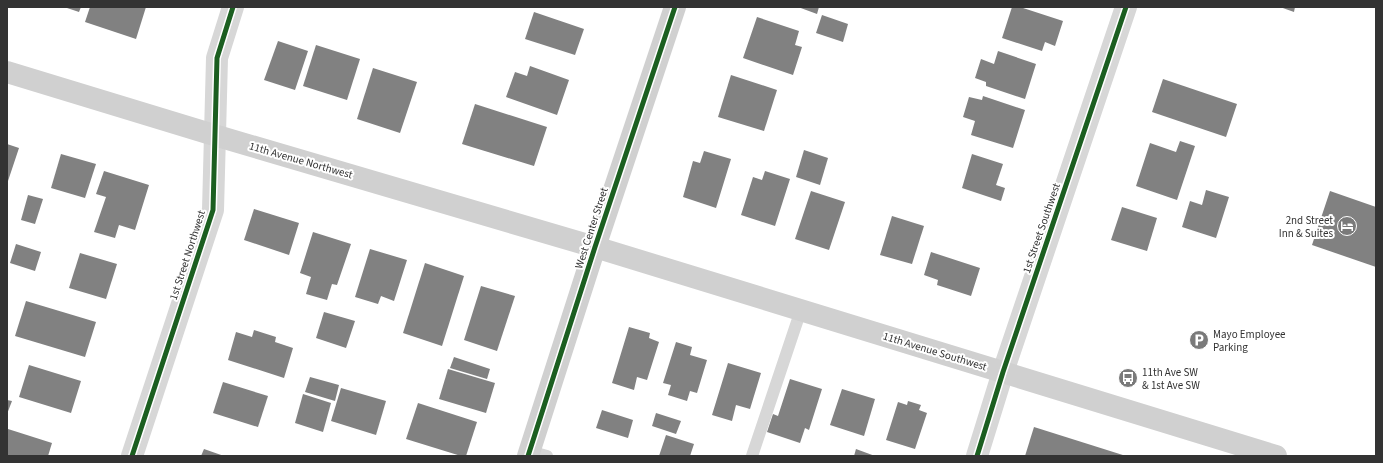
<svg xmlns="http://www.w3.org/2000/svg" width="1383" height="463" font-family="'Source Sans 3',sans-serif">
<rect width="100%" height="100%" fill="#fff"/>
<g fill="#818181">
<polygon points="64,7 81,7 79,12"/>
<polygon points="90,7 146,7 136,39 85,22"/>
<polygon points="798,7 819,7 817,14"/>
<polygon points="1012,7 1020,7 1063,21 1055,46 1045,42 1042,51 1002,38"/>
<polygon points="1280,7 1295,7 1294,12"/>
<polygon points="534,12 584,29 575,55 525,39"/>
<polygon points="822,15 848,24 843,42 816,33"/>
<polygon points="757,17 799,31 795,45 802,47 793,75 743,58"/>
<polygon points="278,41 308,51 295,90 264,80"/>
<polygon points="316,45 360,59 347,100 303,86"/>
<polygon points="998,51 1036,64 1025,99 986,86 986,82 975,78 981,59 994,64"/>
<polygon points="530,66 569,80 557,115 506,97 515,72 527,76"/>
<polygon points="373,68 417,82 400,133 357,119"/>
<polygon points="731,75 777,90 764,131 718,117"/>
<polygon points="1163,79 1237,104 1226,137 1152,112"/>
<polygon points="983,96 1025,110 1013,148 971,135 975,121 963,117 969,97 982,100"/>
<polygon points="475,104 547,127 534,166 462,144"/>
<polygon points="1180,141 1195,146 1177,200 1136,186 1150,143 1176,152"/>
<polygon points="7,144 19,148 7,184"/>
<polygon points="804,150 828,158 820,185 796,177"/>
<polygon points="704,151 731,159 716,208 683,197 693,161 700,163"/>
<polygon points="61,154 96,164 85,198 51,188"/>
<polygon points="972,154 1003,164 996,185 1005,188 1001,201 962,188"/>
<polygon points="104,171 149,185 135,230 119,225 115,238 94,232 106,197 96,194"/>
<polygon points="765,171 790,179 775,226 741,215 753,177 762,180"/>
<polygon points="1206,190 1229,197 1216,238 1182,227 1190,201 1202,205"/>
<polygon points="811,191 845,202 829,250 795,239"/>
<polygon points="1330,191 1376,207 1376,267 1312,245"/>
<polygon points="28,195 43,199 35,224 21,220"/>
<polygon points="1122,207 1157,218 1147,251 1111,240"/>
<polygon points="254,209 299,223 289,255 244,240"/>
<polygon points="892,216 924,226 912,264 880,255"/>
<polygon points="313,232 351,244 337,285 332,284 327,300 306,294 311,277 300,273"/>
<polygon points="16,244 41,252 35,271 10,263"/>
<polygon points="370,249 407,260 394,301 381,296 378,304 355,297"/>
<polygon points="931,252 980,268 971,296 937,285 938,280 924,275"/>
<polygon points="80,253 117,264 106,299 69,288"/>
<polygon points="425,263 464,276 442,346 403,333"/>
<polygon points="481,286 515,296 497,351 464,340"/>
<polygon points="26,301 96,322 85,357 15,336"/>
<polygon points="324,312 355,321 346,348 316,338"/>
<polygon points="629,327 650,333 649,338 659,342 647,380 637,377 634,390 612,383"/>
<polygon points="254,330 276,337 275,342 293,348 284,378 228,360 236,332 252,337"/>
<polygon points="676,342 692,347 690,355 707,360 697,393 690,391 687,401 668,395 671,385 663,383"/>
<polygon points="454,357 490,369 487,379 450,368"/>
<polygon points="728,363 761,373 750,409 736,405 732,421 712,415"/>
<polygon points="29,365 81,381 71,413 19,397"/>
<polygon points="448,369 495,383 486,413 439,399"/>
<polygon points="310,377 339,385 335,401 305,392"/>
<polygon points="790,379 822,389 809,430 805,428 800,443 767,432 773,414 778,416"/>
<polygon points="223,382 268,396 258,427 213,413"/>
<polygon points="341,388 386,401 376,435 331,421"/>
<polygon points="842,389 875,399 864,436 830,425"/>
<polygon points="303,394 331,403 323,432 295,423"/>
<polygon points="7,400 12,401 7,414"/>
<polygon points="908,401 921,405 919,410 927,413 915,449 886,440 898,402 907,405"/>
<polygon points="418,403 477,422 466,456 461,456 406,439"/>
<polygon points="602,410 633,420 628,438 596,428"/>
<polygon points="656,413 681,421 676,434 652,426"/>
<polygon points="1034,427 1126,456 1025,456"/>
<polygon points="8,429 52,443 48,456 7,456"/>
<polygon points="666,435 694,444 690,456 659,456"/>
<polygon points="204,449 224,456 201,456"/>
<polygon points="856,449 875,456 854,456"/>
</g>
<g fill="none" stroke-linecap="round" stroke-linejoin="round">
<g stroke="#d7d7d7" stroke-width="12">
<polyline points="529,451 547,456"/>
<polyline points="752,456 801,310"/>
</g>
<g stroke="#d7d7d7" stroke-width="22">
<polyline points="132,456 213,210 217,58 233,7"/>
<polyline points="977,456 1003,372 1126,7"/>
</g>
<g stroke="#d0d0d0" stroke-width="22">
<polyline points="7,72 214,135 595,247 1276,456"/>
<polyline points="528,456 595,247 675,7"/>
</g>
<g stroke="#fff" stroke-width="8">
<g id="cycleway">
<polyline points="132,456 213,210 217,58 233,7"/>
<polyline points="528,456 595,247 675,7"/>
<polyline points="977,456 1003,372 1126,7"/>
</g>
</g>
<use href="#cycleway" stroke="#1b5e20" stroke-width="5"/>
</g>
<defs>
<g id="hotel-disc" transform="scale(1)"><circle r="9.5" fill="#7a7a7a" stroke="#fff"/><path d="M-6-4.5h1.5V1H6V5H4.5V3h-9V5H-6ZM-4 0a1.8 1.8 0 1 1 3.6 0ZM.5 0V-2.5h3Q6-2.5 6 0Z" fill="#fff"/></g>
<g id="parking-disc" transform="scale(1)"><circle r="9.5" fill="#7a7a7a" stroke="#fff"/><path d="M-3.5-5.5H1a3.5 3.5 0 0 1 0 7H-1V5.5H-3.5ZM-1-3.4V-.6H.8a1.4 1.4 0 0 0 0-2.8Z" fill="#fff"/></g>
<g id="bus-disc" transform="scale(1)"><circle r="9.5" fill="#7a7a7a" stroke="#fff"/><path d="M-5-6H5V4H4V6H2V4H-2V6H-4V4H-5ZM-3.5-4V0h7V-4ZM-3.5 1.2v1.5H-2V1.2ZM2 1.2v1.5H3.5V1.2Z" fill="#fff"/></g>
</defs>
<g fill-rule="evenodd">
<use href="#hotel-disc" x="1347" y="226"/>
<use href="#parking-disc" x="1199" y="340"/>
<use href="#bus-disc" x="1128" y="378"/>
</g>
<g text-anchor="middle" stroke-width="4" stroke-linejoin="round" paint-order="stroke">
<g font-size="11" fill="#333" stroke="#fff">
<text transform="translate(301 160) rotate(16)" y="4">11th Avenue Northwest</text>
<text transform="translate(591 228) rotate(-72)" y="4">West Center Street</text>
<text transform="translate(1041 228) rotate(-71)" y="4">1st Street Southwest</text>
<text transform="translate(187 255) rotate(-72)" y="4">1st Street Northwest</text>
<text transform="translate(935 351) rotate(17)" y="4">11th Avenue Southwest</text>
</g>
<g font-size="11" fill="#333" stroke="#fff" text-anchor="start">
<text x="1333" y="224" text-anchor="end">2nd Street<tspan x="1333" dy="13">Inn &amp; Suites</tspan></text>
<text x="1213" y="338">Mayo Employee<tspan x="1213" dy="13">Parking</tspan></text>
<text x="1142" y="376">11th Ave SW<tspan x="1142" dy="13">&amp; 1st Ave SW</tspan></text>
</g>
</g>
<rect width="1383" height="463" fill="none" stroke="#333333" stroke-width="16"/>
</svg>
